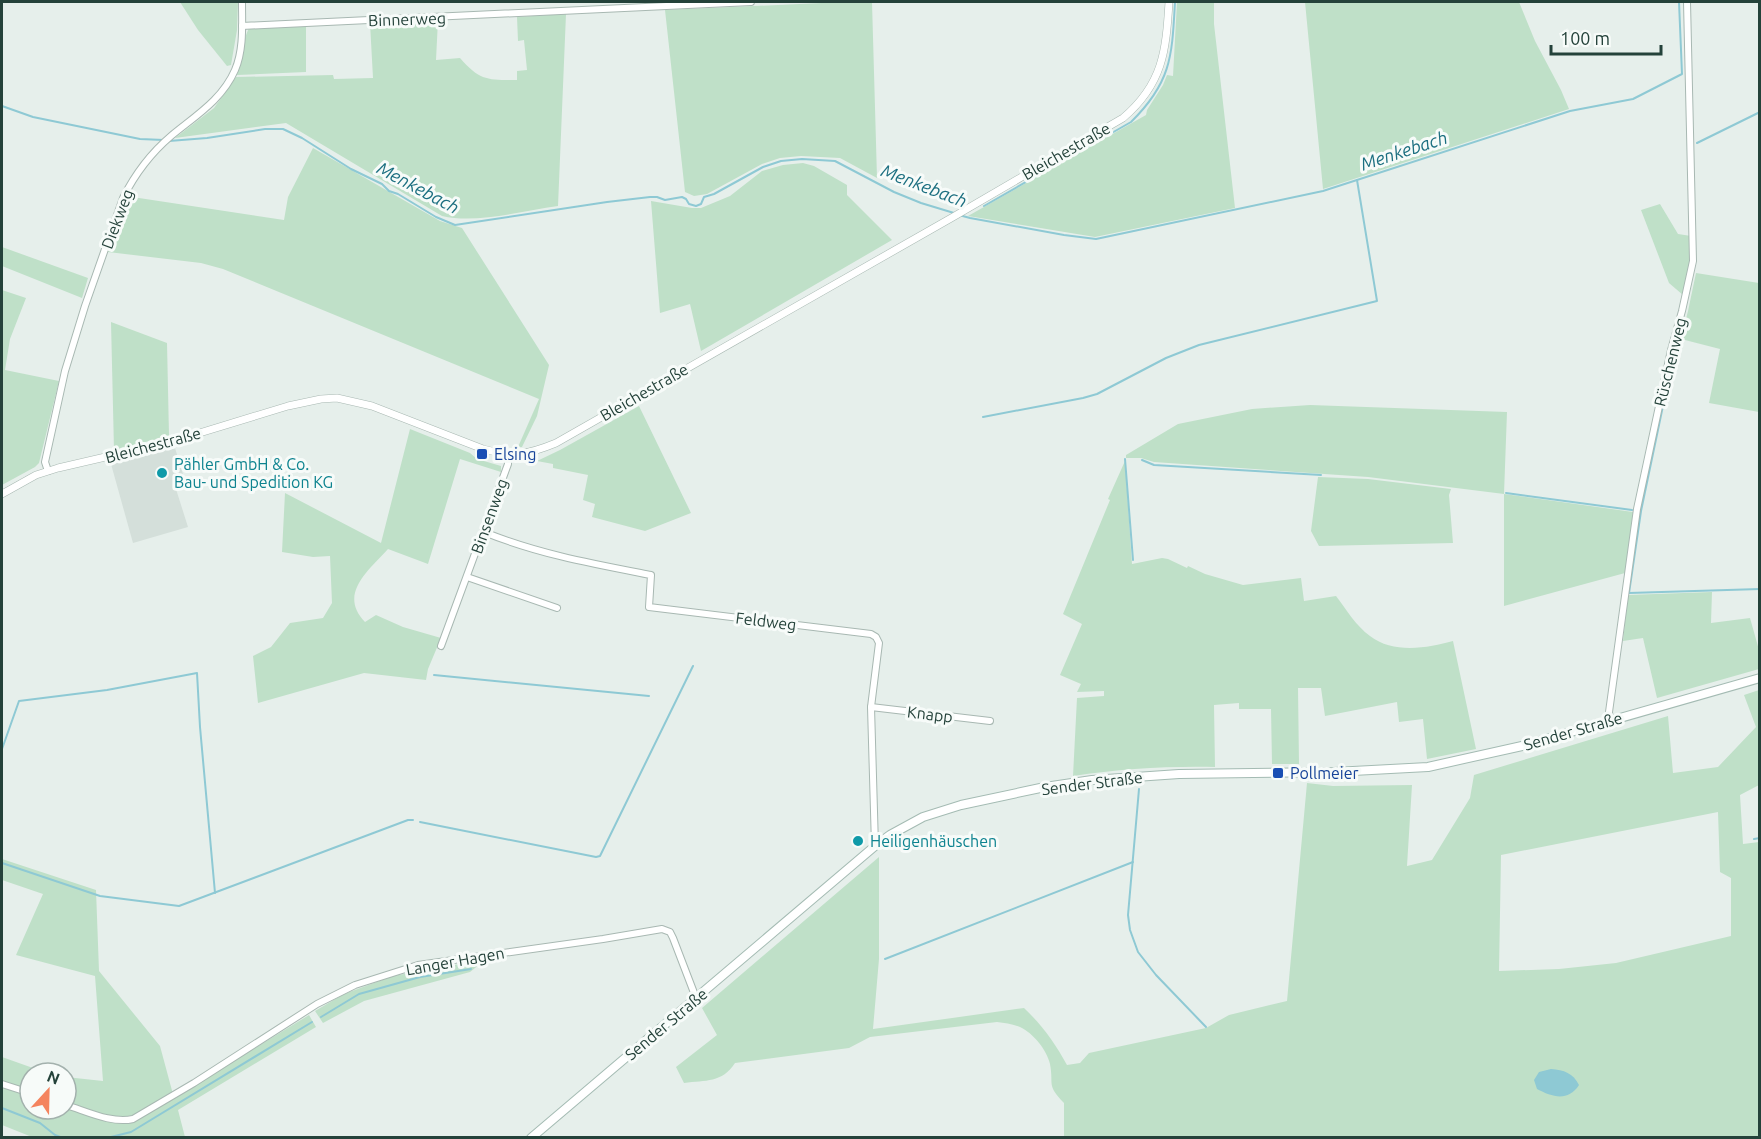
<svg xmlns="http://www.w3.org/2000/svg" width="1761" height="1139" font-family="Ubuntu,sans-serif">
<rect width="100%" height="100%" fill="#e6efeb"/>
<polygon fill="#d4dfda" points="175,448 185,481 175,486 188,527 133,543 111,464"/>
<g fill="#bfe0c8" fill-rule="evenodd">
<polygon points="180,2 238,2 237,30 231,65 227,66 198,30"/>
<polygon points="843,2 872,2 877,178 840,158 801,156 780,158 762,164 707,194 694,196 685,192 665,10"/>
<polygon points="1177,2 1214,2 1214,24 1235,208 1095,237 968,216 1146,115 1147,110 1163,85 1167,75 1173,76"/>
<polygon points="1305,2 1519,2 1535,41 1561,90 1569,109 1323,189"/>
<path d="M566,14L558,206C522,211 477,224 442,216L286,123L175,138L214,108L236,77L333,75L334,79L373,78L370,23L438,20L436,60L460,58C480,81 488,80 517,80V71L527,70L524,40L518,41L517,17Z"/>
<path d="M306,25V72L237,75C240,63 244,34 250,27Z"/>
<polygon points="313,148 440,221 462,228 549,365 537,416 522,447 518,447 539,399 223,269 201,263 108,252 128,199 139,198 284,220 288,197"/>
<polygon points="803,163 814,166 847,185 847,195 892,240 701,351 690,304 660,313 651,201 692,208 701,208 730,196 762,171 783,165"/>
<polygon points="1660,204 1678,234 1691,236 1691,263 1683,295 1669,283 1641,210"/>
<polygon points="2,247 88,278 82,298 2,266"/>
<polygon points="1696,273 1759,283 1759,412 1709,403 1720,349 1681,339 1688,311"/>
<polygon points="2,290 26,298 10,339 5,370 59,381 39,463 35,467 2,485"/>
<polygon points="111,322 167,343 169,436 114,450"/>
<polygon points="1310,405 1507,412 1504,494 1633,512 1625,573 1504,606 1504,494 1368,477 1154,462 1141,458 1126,458 1126,455 1178,424 1252,409"/>
<polygon points="639,406 691,513 645,531 592,517 595,504 583,500 588,475 553,468 553,464 537,461 560,450"/>
<path d="M410,429L470,453L477,459L501,466V472L460,459L428,564L388,549C368,571 338,594 365,622L376,615L403,627L441,638L428,669L426,680L364,673L258,703L253,656L271,647L290,623L323,618L332,603L330,556L313,557L282,552L285,493L381,543Z"/>
<path d="M1125,461L1132,564L1162,558L1168,559L1187,568L1188,566L1205,574L1243,585L1301,578L1304,601L1336,596C1346,609 1356,626 1370,636C1393,654 1428,648 1453,641L1476,749L1427,759L1423,719L1399,722L1397,702L1325,716L1321,688H1298L1299,764H1272L1271,709H1239V703L1214,705L1215,767C1167,766 1120,769 1073,776L1077,698L1104,696V691L1077,692L1081,684L1060,675L1082,624L1063,614L1110,500L1108,499Z"/>
<polygon points="1318,477 1368,479 1451,489 1449,495 1453,543 1319,546 1311,531"/>
<polygon points="1712,592 1711,623 1750,618 1759,650 1759,669 1657,698 1643,638 1623,641 1628,595"/>
<path d="M1759,690V785L1740,795L1743,844L1759,842V1137H1064V1103C1046,1084 1054,1086 1050,1064C1047,1050 1033,1033 1020,1027C1013,1024 1005,1023 997,1022L870,1037L849,1048L735,1063C722,1083 706,1080 684,1083L676,1067L717,1035L702,1008L879,857V959L873,1029L1024,1008C1042,1025 1055,1043 1067,1065L1080,1063L1089,1053L1206,1028L1229,1015L1287,1001L1307,783L1333,786L1412,785L1407,866L1432,860L1470,798L1474,775L1668,716L1673,773L1718,767L1756,727L1744,695ZM1718,812L1720,872L1731,878V936L1616,963L1559,969L1499,971L1501,855Z"/>
<polygon points="2,859 96,890 99,971 160,1046 174,1098 309,1015 316,1027 178,1110 185,1137 32,1137 2,1125 2,1057 47,1073 30,1073 30,1109 66,1109 66,1077 103,1081 95,976 16,955 43,894 2,880"/>
<polygon points="476,961 480,964 470,972 364,1001 323,1023 315,1011 344,994 393,976"/>
</g>
<path fill="#8ec9d4" d="M1551,1069C1564,1070 1573,1073 1579,1085C1568,1102 1552,1097 1537,1089L1534,1080L1539,1072Z"/>
<g fill="none" stroke-linecap="round" stroke-linejoin="round">
<g stroke="#8ec9d4" stroke-width="2">
<polyline points="2,106 33,117 140,139 164,140"/>
<polyline points="169,141 207,138 265,129 283,129 302,138 351,169 382,184 389,191 398,194 436,217 455,225 607,202 650,197 657,197 665,200 682,197 686,199 689,204 696,206 701,204 704,197 714,194 763,167 781,161 802,159 835,161 894,192 921,203 954,213"/>
<polyline points="1697,143 1760,112"/>
<path d="M984,206L1131,122C1172,82 1172,55 1175,2"/>
<polyline points="959,215 970,218 1064,235 1096,239 1323,191 1570,111 1633,99 1682,74 1679,2"/>
<polyline points="1664,401 1641,511 1629,593 1760,589"/>
<polyline points="983,417 1083,398 1097,394 1166,358 1199,345 1377,301 1357,180"/>
<polyline points="1125,459 1133,560"/>
<polyline points="1142,460 1154,465 1321,475"/>
<polyline points="1506,493 1632,510"/>
<polyline points="434,675 649,696"/>
<polyline points="2,749 19,701 107,690 197,673 200,727 215,893"/>
<polyline points="1139,789 1128,915 1130,930 1138,952 1156,975 1206,1027"/>
<polyline points="420,822 596,857 600,856 693,666"/>
<polyline points="1754,839 1760,838"/>
<polyline points="2,863 100,896 179,906 408,820 413,820"/>
<polyline points="885,959 1133,862"/>
<polyline points="321,1017 359,994 420,977 471,969"/>
<polyline points="2,1108 40,1123 55,1135 63,1138"/>
<polyline points="107,1138 131,1132 312,1022"/>
</g>
<g stroke="#a8b8b2" stroke-width="8">
<g id="minor">
<polyline points="242,26 751,2"/>
<path d="M48,471L45,462L65,371L85,306L123,198C135,174 151,153 171,136C195,116 222,100 235,70C244,49 242,24 242,2"/>
<path d="M484,532C538,554 594,564 651,575L649,607L871,634L876,637L879,643L871,707L875,846"/>
<polyline points="467,577 557,608"/>
<polyline points="441,646 508,464 508,455"/>
<polyline points="871,707 990,721"/>
<polyline points="1610,720 1609,712 1637,509 1671,350 1682,311 1693,261 1687,2"/>
<polyline points="2,1084 30,1093"/>
<path d="M66,1105C86,1111 112,1124 133,1119L194,1083L317,1004L355,985L418,965L603,939L662,929L670,932L673,938L696,998"/>
</g>
</g>
<g stroke="#a8b8b2" stroke-width="8">
<path id="tertiary" d="M2,494L36,475L58,468L170,442L288,406L321,399L337,398L372,406L483,449C513,457 527,455 556,443L953,217L1123,118C1163,84 1166,51 1169,2"/>
</g>
<g stroke="#a4bbb3" stroke-width="10">
<polyline id="secondary" points="531,1138 875,846 890,835 923,817 961,805 1045,787 1092,780 1179,774 1334,772 1428,767 1522,746 1760,678"/>
</g>
<use href="#minor" stroke="#fff" stroke-width="6"/>
<use href="#tertiary" stroke="#fff" stroke-width="7"/>
<use href="#secondary" stroke="#fff" stroke-width="8"/>
</g>
<g fill="#1a4fb4" stroke="#f7fbf9" stroke-width="2">
<rect x="476" y="448" width="12" height="12" rx="3"/>
<rect x="1272" y="767" width="12" height="12" rx="3"/>
</g>
<g fill="#0f9aa8" stroke="#f7fbf9" stroke-width="2">
<circle cx="162" cy="473" r="6"/>
<circle cx="858" cy="841" r="6"/>
</g>
<g text-anchor="middle" stroke-width="6" stroke-linejoin="round" paint-order="stroke">
<g font-size="16" fill="#24423a" stroke="#f7fbf9">
<text transform="translate(407 19) rotate(-2)" y="6">Binnerweg</text>
<text transform="translate(1066 151) rotate(-30)" y="6">Bleichestraße</text>
<text transform="translate(117 219) rotate(-69)" y="6">Diekweg</text>
<text transform="translate(1670 362) rotate(-76)" y="6">Rüschenweg</text>
<text transform="translate(644 392) rotate(-30)" y="6">Bleichestraße</text>
<text transform="translate(153 445) rotate(-15)" y="6">Bleichestraße</text>
<text transform="translate(489 516) rotate(-70)" y="6">Binsenweg</text>
<text transform="translate(766 621) rotate(7)" y="6">Feldweg</text>
<text transform="translate(930 714) rotate(7)" y="6">Knapp</text>
<text transform="translate(1573 731) rotate(-16)" y="6">Sender Straße</text>
<text transform="translate(1092 783) rotate(-7)" y="6">Sender Straße</text>
<text transform="translate(455 961) rotate(-10)" y="6">Langer Hagen</text>
<text transform="translate(666 1024) rotate(-40)" y="6">Sender Straße</text>
</g>
<g font-size="16" fill="#164399" stroke="#f7fbf9" text-anchor="start">
<text x="494" y="460">Elsing</text>
<text x="1290" y="779">Pollmeier</text>
</g>
<g font-size="16" fill="#0d838f" stroke="#f7fbf9" text-anchor="start">
<text x="174" y="470">Pähler GmbH &amp; Co.<tspan x="174" dy="18">Bau- und Spedition KG</tspan></text>
<text x="870" y="847">Heiligenhäuschen</text>
</g>
<g font-size="18" font-style="italic" fill="#1c6f80" stroke="#f7fbf9">
<text transform="translate(1404 151) rotate(-18)" y="6">Menkebach</text>
<text transform="translate(924 186) rotate(21)" y="6">Menkebach</text>
<text transform="translate(418 188) rotate(28)" y="6">Menkebach</text>
</g>
</g>
<rect width="1761" height="1139" fill="none" stroke="#24423a" stroke-width="6"/>
<g transform="translate(48 1091) rotate(22)"><circle r="28" fill="#f7fbf9" stroke="#a3b1ad" stroke-width="1.5"/>
<path d="M0-4.5L10 22L0 15L-10 22Z" fill="#f4845f"/>
<text y="-9" font-size="16" font-weight="bold" text-anchor="middle" fill="#24423a">N</text>
</g>
<path d="M1551 45v9h110v-9" fill="none" stroke="#24423a" stroke-width="3"/>
<text x="1560" y="45" font-size="18" fill="#24423a" stroke="#f7fbf9" stroke-width="4.5" paint-order="stroke">100 m</text>
</svg>
